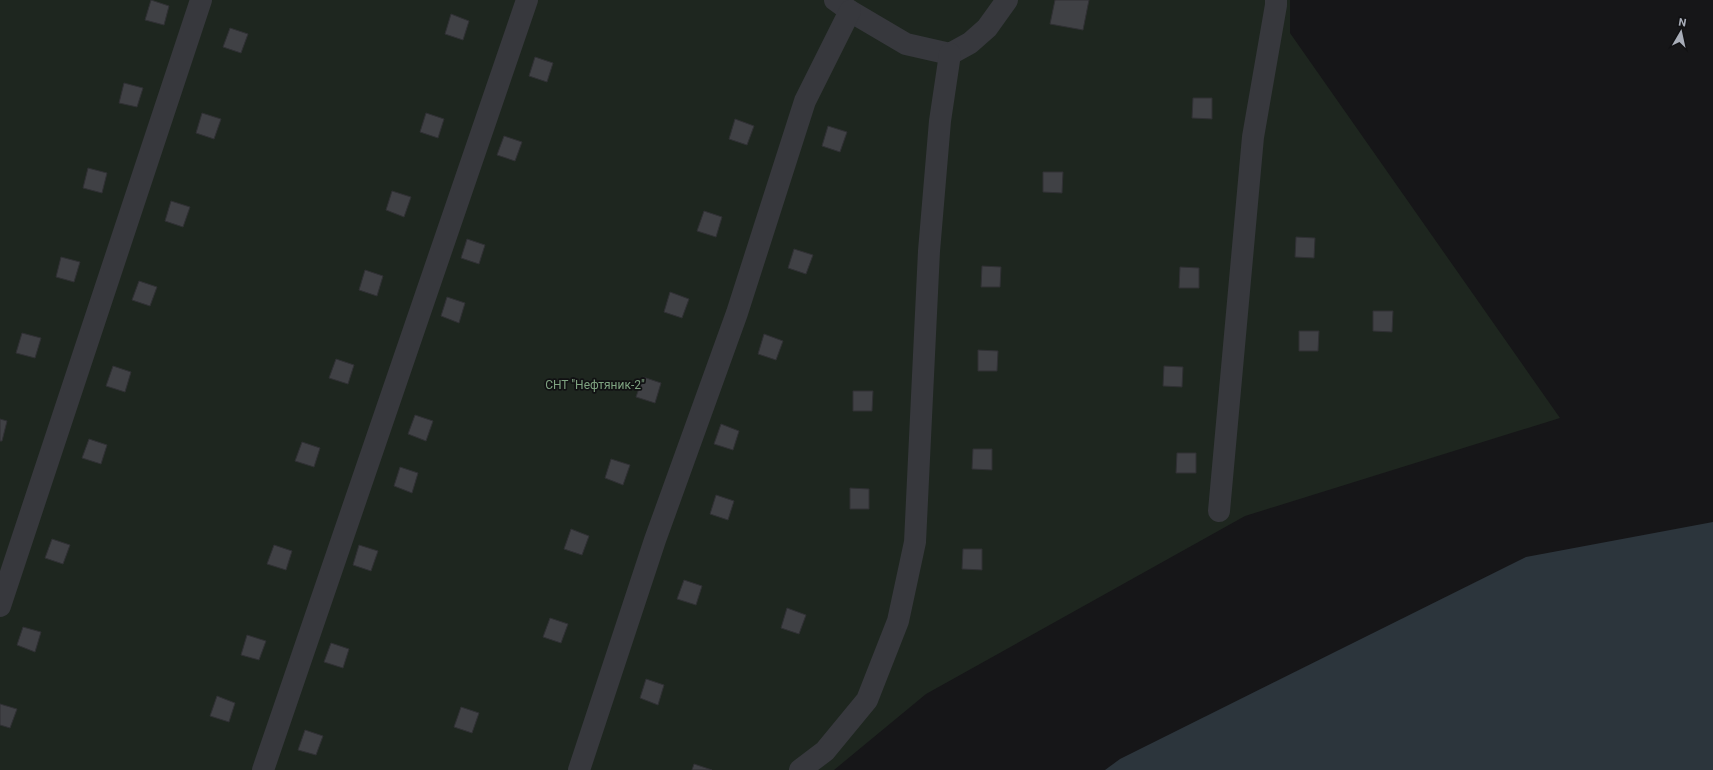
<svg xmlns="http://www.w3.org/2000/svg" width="1713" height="770" font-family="Roboto,sans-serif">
<rect width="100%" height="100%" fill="#161618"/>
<polygon fill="#1e261f" points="0,0 1290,0 1290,33 1560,418 1245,516 926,694 834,770 0,770"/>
<polygon fill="#2c353c" points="1713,522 1713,770 1105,770 1120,759 1526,557"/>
<g fill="#404145" stroke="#303034">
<polygon points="151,0 169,6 164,25 145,20"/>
<polygon points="1055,0 1089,0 1083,30 1050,24"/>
<polygon points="451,14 469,21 463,40 445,34"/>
<polygon points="230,28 248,34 241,53 223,47"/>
<polygon points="535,57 553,63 547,82 529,76"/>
<polygon points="124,83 143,88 137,107 119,103"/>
<polygon points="1193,98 1212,98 1212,119 1192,118"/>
<polygon points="202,113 221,119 214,139 196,133"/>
<polygon points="426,113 444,119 438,138 420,132"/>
<polygon points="735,119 754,126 747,145 729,139"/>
<polygon points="828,126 847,132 840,152 822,146"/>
<polygon points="504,136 522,142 515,161 497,155"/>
<polygon points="88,168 107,173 102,193 83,188"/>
<polygon points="1043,172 1063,172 1062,193 1043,192"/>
<polygon points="392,191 411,197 404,217 386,210"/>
<polygon points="171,201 190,207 183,227 165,221"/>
<polygon points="704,211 722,217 716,237 697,231"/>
<polygon points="1296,237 1315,238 1314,258 1295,257"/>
<polygon points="467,239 485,245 479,264 461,258"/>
<polygon points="794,249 813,255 806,274 788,268"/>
<polygon points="61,257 80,262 74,282 56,277"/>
<polygon points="982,266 1001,267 1000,287 981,287"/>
<polygon points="1180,267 1199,268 1199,288 1179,288"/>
<polygon points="365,270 383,276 377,296 359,290"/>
<polygon points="139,281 157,287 150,306 132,300"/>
<polygon points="670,292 689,299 682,318 664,312"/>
<polygon points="447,297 465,303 459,323 441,316"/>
<polygon points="1373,311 1393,311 1392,332 1373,331"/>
<polygon points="1299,331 1319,331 1318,351 1299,351"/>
<polygon points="22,333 41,338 35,358 16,353"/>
<polygon points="764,334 783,341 776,360 758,354"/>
<polygon points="978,350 998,351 997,371 978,371"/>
<polygon points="336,359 354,365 348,384 329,378"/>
<polygon points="113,366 131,372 125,392 106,386"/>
<polygon points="1164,366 1183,367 1182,387 1163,386"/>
<polygon points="643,377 661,383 655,403 636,397"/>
<polygon points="853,391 873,391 872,411 853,411"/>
<polygon points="415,415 433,421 426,441 408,434"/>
<polygon points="0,419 7,421 2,441 0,441"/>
<polygon points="721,424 739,431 733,450 714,444"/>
<polygon points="89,439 107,445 101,464 82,458"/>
<polygon points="302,442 320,448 314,467 295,461"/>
<polygon points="973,449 992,449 992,470 972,469"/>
<polygon points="1177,453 1196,453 1196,473 1176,473"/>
<polygon points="611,459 630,465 623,485 605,478"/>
<polygon points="400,467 418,473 412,493 394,486"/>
<polygon points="850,488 869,489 869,509 850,509"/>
<polygon points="716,495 734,501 728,520 710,514"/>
<polygon points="571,529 589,536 582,555 564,549"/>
<polygon points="52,539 70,545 63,564 45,558"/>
<polygon points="274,545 292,551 286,570 267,564"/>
<polygon points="359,545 378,551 371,571 353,565"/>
<polygon points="963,549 982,549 982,570 962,569"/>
<polygon points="684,580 702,586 696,605 677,599"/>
<polygon points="787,608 806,615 799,634 781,628"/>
<polygon points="550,618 568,624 561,643 543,637"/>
<polygon points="23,627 41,632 35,652 17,645"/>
<polygon points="247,635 266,641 259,660 241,655"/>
<polygon points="331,643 349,649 343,668 324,662"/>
<polygon points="646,679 664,685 658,705 640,698"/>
<polygon points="217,696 235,703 229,722 210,716"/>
<polygon points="0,704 17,709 10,728 0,725"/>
<polygon points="461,707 479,713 472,733 454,727"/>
<polygon points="305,730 323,736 316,755 298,750"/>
<polygon points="694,764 712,770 692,770"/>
</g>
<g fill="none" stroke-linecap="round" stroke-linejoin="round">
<g stroke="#37383d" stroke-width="22">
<polyline points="835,0 850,11 906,44 950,54 970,43 987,28 1007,0"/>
<polyline points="1219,511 1253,137 1276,5 1276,0"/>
<polyline points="0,606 201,0"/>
<polyline points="263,770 527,0"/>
<polyline points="579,770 655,540 737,313 805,101 850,11"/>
<polyline points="800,770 825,751 867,700 898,621 915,542 929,251 940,121 950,54"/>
</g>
</g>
<g text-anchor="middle" stroke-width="3.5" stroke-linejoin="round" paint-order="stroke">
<g font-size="12" fill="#7fa381" stroke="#111113">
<text x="595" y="389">СНТ "Нефтяник-2"</text>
</g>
</g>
<g transform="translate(1681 32) rotate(9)" stroke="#111113" stroke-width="3" paint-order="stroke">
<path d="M0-3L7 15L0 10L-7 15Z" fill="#a8adb8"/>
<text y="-6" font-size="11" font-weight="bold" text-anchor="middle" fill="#a8adb8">N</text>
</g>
</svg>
